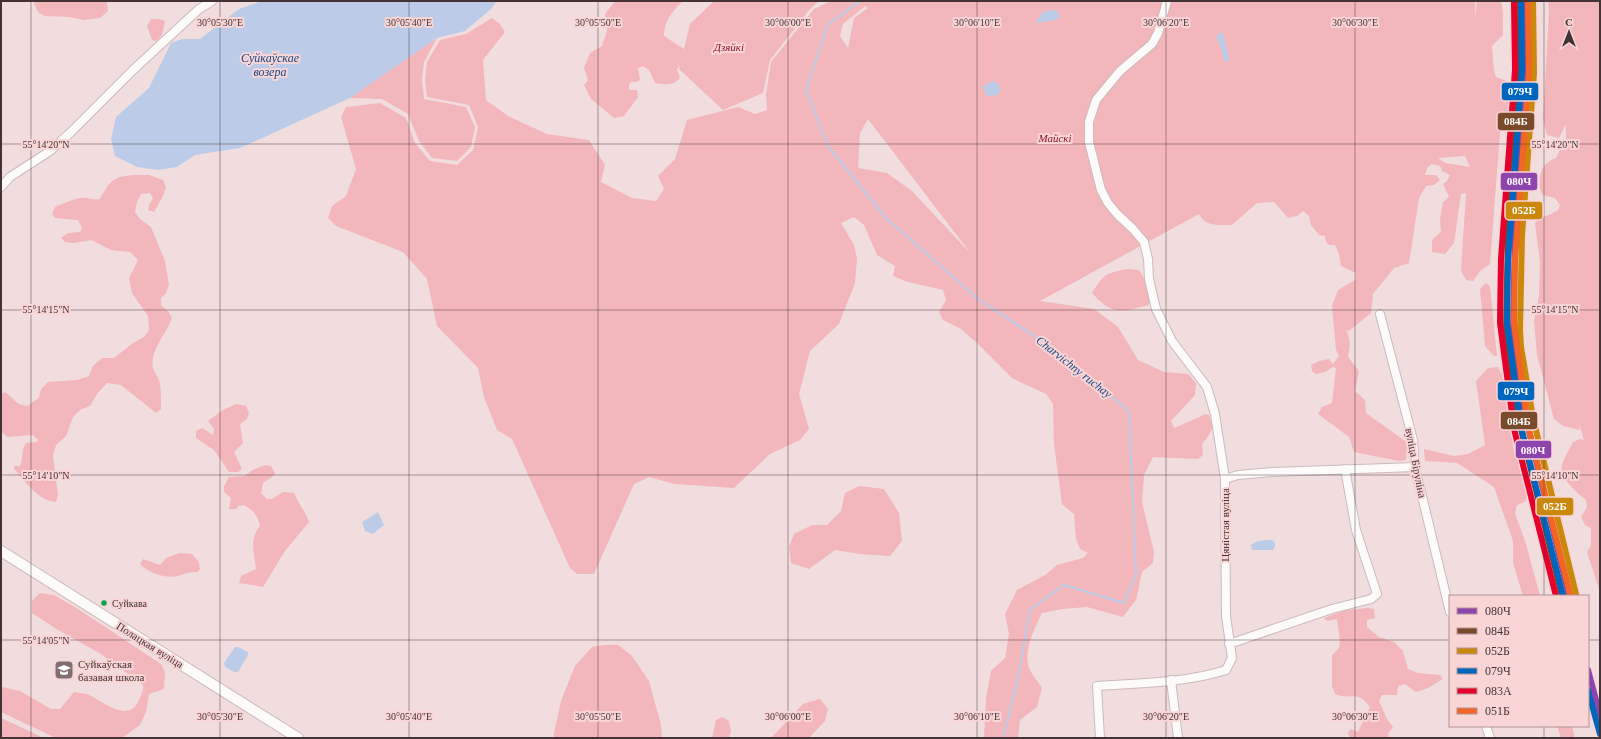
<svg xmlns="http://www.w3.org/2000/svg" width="1601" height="739" font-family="'Times New Roman',serif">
<rect width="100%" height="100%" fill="#f1ddde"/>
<g fill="#f3b6ba" fill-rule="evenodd">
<polygon points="35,1 107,1 108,11 100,18 83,20 70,17 45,16 38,12 34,3"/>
<path d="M615,1H683C672,12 664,20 664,36L684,49L690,24L714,1H819L810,9L770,60L763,93L723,110L679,69L680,65L677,69L680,78C672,87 665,84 655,83L649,70L643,66L638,68L640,80L636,82H631L629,85V90H637L638,97L624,116L614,118L591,99L584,85L588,80L584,68L590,53L602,46L607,31L605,14Z"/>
<path d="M831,1H1475V17L1477,1H1501L1503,12V35L1492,46L1494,71L1496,77L1515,84L1513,112L1508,116L1504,115L1499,111L1500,133L1490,264L1480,271L1473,281L1466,280L1461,271L1466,193L1461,194L1454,243L1445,254L1432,252V240L1441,232L1440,219L1443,202L1449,197L1443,184L1447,181L1450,175L1442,171L1440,166L1432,164L1427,168L1425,175H1436L1440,180L1434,185L1426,186L1419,198L1409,263L1394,268L1373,294L1371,313L1349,331L1346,330C1351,339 1350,347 1348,357L1359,371L1355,391L1365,400L1366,413L1408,443L1406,460L1399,461L1354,452L1349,437L1318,414L1322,407L1332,403L1336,368L1333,367L1325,372L1316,374L1312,371L1311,365L1319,361L1329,359L1333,364L1339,356L1336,350L1332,306L1338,290L1355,280L1356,273L1341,266L1339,254L1335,245H1329L1326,242L1325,236L1319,235L1311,225L1309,216L1303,211L1297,216L1288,218L1274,202L1257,203L1232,225C1220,225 1205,227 1199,214L1040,301L1094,309L1118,327L1138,360L1164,372L1188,374L1196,383L1195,395L1171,421L1174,428L1206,414L1209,415L1213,427L1209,435L1202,444L1203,455L1198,459L1153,457L1144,475L1142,502L1154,552L1153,563L1142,572L1136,600L1123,617L1087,607L1062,609L1042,613C1035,628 1025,646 1028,664C1029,672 1038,681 1042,688L1037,707L1020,720L1018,738H984L986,698L991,671L1005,658L1009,634L1005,614L1017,590L1045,575L1057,565L1083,558L1088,553L1080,549L1076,539L1074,514L1062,504L1054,444L1053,404L1046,394L1012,378L976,342L961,329L943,320L939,312L946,300L943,290L908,282L893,276L895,266L877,255L864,225L854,217L841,223L854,245L857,258L855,283L839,324L810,351L799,394L809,429L800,440L770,454L734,488L674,484L649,477L634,484L594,574H577L570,568L512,439L497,430L484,397L478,368L437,326L427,279L403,252L336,226L328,218L332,206L346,196L356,169L341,117L346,107L380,103L406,118L415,143L430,161L457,165L473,150L478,127L469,105L427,97L425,80L427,62L440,40L466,34L492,18L500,24L505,32L483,60L486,100L508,116L547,134L589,140L605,165L601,182L632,198L656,201L664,189L658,176L675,159L687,120L738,107L755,114L767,110L766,94L771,62L814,9ZM865,6L868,8L854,18L848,48L840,36L843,24ZM868,119L971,254L912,191L887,173L858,168L860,133ZM1465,156L1470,167L1445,163L1438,158Z"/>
<path d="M1548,1H1600V592L1587,552L1591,546V528L1585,525L1581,517L1587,507L1586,500C1577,493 1558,477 1562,465C1564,457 1570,449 1573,442L1580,439L1584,440L1578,420L1580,430L1563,426L1554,419L1537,355L1534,321L1539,296L1540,263L1535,223L1541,217L1549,215L1558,210L1560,205L1555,198L1542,195C1537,181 1539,163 1556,158L1561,148L1566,145V124L1559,138L1547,135L1543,119L1549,12Z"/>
<polygon points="151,19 158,19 165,21 162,35 156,41 152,40 147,26"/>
<polygon points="437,38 424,62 422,80 424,99 466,107 475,127 471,147 457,161 432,158 419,141 408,114 382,99 350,98"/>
<path d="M133,175H149L163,180L166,187L163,196L154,212L148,210L149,205L153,198L150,193L141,194L137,202L135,212L140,219L151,227L165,261L169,285L166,293L161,298V305L168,311L172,318C167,332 156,343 153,358C150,372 159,374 160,384C161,392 161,401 161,409L156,413L121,385L107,383L97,394L90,406L80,410L73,417L66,436L56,445L53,456L58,495L56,502C38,501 25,481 14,469V466H20C24,457 20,453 26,443L36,442L38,440L33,435L7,437L1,431V395L4,392C15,397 12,404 27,406L39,398L41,389L48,382L77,380L89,376L93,366L102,358H114L133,343L144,337L149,330L148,316L132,293L129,278L138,260L130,252L111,250L91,240L74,243L65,242L61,238L68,233L80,232L82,228L78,220L55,218L52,214L55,207C63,204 72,199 81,198C87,197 94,201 100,199C110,181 112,177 133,175Z"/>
<path d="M1127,269L1139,270C1148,283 1149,290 1149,305C1121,312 1113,316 1092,293C1103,275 1106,273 1127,269Z"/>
<polygon points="1486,283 1490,286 1497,356 1494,356 1485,346 1480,289"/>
<polygon points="1498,367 1502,375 1514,453 1522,469 1528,494 1525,502 1517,505 1515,513 1526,544 1540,596 1523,596 1513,563 1513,541 1494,487 1457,463 1425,461 1424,449 1454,456 1468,454 1485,445 1476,381 1488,368"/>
<polygon points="236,404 246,406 249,413 247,419 240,424 243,443 234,452 242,469 238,472 229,472 214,450 196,438 196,431 202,428 213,435 214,429 208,421 223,410"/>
<path d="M265,465L271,466L275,473L273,476L263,483L261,493L267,499H272L283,492L294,493C299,504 305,511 309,522L285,551L263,587L239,583L241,576L256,569C254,553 249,539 260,526C258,516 253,510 244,505L238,506L237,509H229L231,498L224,492V486L229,477L244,476L253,470Z"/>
<polygon points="859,486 884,489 899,513 902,541 890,556 860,554 835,550 809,569 791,563 789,547 794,534 812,525 827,525 841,511 845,493"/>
<path d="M179,553L192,554L199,562L200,569L197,572C188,572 186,573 178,576C166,579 148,573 140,564L143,559L160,565L166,558Z"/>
<path d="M40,593L54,595L78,609L161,664L165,672L164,689L149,694L146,712L140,725L122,738H56L1,712V688L2,687L20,691L51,709H60L74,692C78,693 83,693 87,694C101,700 129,725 139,700C141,695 144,690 143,685L101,654L58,630L32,613V601Z"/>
<path d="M1368,608L1374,609L1375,618L1367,620V627L1379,637L1394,642L1403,651L1408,669L1418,673L1440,675L1443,679L1428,688L1416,692L1405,684L1398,686L1397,695H1382L1379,701L1386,717L1393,727L1388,734L1389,738H1350L1348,733L1351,729L1358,732L1370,707C1356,689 1351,701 1335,694L1332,686V655L1339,648L1340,641L1337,619L1327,621L1324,618L1346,610Z"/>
<polygon points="604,645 618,645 632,656 649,681 661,725 662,738 553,738 561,701 575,666 592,647"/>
<polygon points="820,699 828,709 825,721 809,738 771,738 803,704"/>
<polygon points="722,717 729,721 731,731 729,738 712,738 716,720"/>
<polygon points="1,718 44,738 1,738"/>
<polygon points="1557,726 1572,726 1575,738 1561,738"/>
</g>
<g fill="#bccce8">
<polygon points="262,1 497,1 491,9 465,31 437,38 350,98 240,148 195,155 177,167 158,170 137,167 115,156 111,139 116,117 149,88 171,43 182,39 200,39 239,9"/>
<path d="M1052,10C1056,10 1059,12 1060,17L1056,20L1035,23L1043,12Z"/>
<polygon points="1220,33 1223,33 1229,58 1228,62 1224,61 1220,45 1216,37"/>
<path d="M993,81C999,83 1000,86 1000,92L997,95L987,96L983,86Z"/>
<polygon points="378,512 384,525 373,534 365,531 362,522"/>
<path d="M1266,540H1272C1276,543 1276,545 1273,550H1252L1251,545L1255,542Z"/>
<polygon points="235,647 238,647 248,652 248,655 238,672 234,672 225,667 224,663"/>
</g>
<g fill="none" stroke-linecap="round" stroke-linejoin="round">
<polyline stroke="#bccce8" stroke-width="2" points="860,1 828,24 806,90 828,146 886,218 978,299 1048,345 1129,411 1136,575 1124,603 1064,585 1030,610 1017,683 1003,738"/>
<g stroke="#ccbbbc" stroke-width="10">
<g id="minor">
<polyline points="1,187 10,177 50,151 71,132 132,71 199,9 212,1"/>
<polyline points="1380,314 1413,440 1415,467 1450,612"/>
<polyline points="1225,479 1238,475 1273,472 1415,467"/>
<polyline points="1229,644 1332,609 1371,599 1377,594 1356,530 1345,469"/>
<polyline points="1171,680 1178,738"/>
<polyline points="1486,726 1490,738"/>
<path d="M1100,738L1097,686C1140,683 1185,683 1226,670L1232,658L1226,616L1225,479L1215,414L1207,387L1172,341L1156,309L1149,279L1148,259L1144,242L1133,229L1117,214L1108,203L1101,190L1089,142V122L1096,100L1120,71L1152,44L1158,33L1167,1"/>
</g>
</g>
<g stroke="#ccbbbc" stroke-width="12">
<polyline id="major" points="1,551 298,738"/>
</g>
<use href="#minor" stroke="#fdfafa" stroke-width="8"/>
<use href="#major" stroke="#fdfafa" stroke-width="10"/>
<g stroke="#f9d5d6" stroke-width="9">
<g id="rail-1">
<polyline points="1526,1 1527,72 1515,235 1513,330 1514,348 1526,419 1569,596"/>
<polyline points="1588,670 1600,715"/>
</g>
</g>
<g stroke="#f9d5d6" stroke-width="9">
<polyline id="rail-2" points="1519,1 1520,72 1508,235 1506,330 1507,348 1519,421 1562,596"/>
</g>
<g stroke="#f9d5d6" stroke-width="9">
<polyline id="rail-3" points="1533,1 1534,73 1522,235 1520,330 1521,347 1533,418 1576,594"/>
</g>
<g stroke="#f9d5d6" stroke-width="9">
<g id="rail-4">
<polyline points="1521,1 1522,70 1508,260 1507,323 1521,427 1563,596"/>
<polyline points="1588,691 1600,734"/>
</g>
</g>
<g stroke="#f9d5d6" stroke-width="9">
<polyline id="rail-5" points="1514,1 1515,70 1501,259 1500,323 1514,429 1556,596"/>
</g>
<g stroke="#f9d5d6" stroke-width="9">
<polyline id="rail-6" points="1528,1 1529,71 1515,260 1514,323 1528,426 1570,594"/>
</g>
<use href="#rail-1" stroke="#8e44ad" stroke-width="6"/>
<use href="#rail-2" stroke="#7a4b2a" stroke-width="6"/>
<use href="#rail-3" stroke="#ca890d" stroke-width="6"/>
<use href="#rail-4" stroke="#0065bd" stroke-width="6"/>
<use href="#rail-5" stroke="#e4002b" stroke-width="6"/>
<use href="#rail-6" stroke="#f26522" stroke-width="6"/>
</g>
<path fill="none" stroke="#443334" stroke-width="1" stroke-opacity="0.45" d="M31,1V738M220,1V738M409,1V738M598,1V738M788,1V738M977,1V738M1166,1V738M1355,1V738M1544,1V596M1,144H1600M1,310H1600M1,475H1600M1,640H1450M1588,640H1600M1544,726V738"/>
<defs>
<g id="school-square" transform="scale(1)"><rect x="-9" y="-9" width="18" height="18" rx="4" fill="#816e70" stroke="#f9d5d6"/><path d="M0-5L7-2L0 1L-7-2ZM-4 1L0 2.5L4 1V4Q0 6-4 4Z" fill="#fff"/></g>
</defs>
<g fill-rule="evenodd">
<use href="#school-square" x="64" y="670"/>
</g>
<circle fill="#00a651" stroke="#f9d5d6" stroke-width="1.5" cx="104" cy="603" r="3.5"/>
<g text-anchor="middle" stroke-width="4" stroke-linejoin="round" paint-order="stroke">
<g font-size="10" fill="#443334" stroke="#f9d5d6" text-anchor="start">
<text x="112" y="607">Суйкава</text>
</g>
<g font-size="11" font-style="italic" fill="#8c122f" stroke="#f9d5d6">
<text x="729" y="51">Дзяйкі</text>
<text x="1055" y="142">Майскі</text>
</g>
<g font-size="11" fill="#443334" stroke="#f9d5d6">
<text transform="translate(1416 463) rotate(79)" y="4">вуліца Біруліна</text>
<text transform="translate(1225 525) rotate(-90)" y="4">Цяністая вуліца</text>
<text transform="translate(150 645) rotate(32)" y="4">Полацкая вуліца</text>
</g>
<g font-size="11" fill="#443334" stroke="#f9d5d6" text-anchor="start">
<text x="78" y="668">Суйкаўская<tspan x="78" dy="13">базавая школа</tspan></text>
</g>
<g font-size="12" font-style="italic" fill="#134684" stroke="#f9d5d6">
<text x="270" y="62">Суйкаўскае<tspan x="270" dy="14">возера</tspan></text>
<text transform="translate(1074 367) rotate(38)" y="4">Charvichny ruchay</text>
</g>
</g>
<g font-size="10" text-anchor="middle" fill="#443334" stroke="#f9d5d6" stroke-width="4" stroke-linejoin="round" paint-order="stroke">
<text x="220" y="26">30°05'30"E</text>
<text x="409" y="26">30°05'40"E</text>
<text x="598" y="26">30°05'50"E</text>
<text x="788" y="26">30°06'00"E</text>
<text x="977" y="26">30°06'10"E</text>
<text x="1166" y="26">30°06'20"E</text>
<text x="1355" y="26">30°06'30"E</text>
<text x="46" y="148">55°14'20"N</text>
<text x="1555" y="148">55°14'20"N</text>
<text x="46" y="313">55°14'15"N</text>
<text x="1555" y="313">55°14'15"N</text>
<text x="46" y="479">55°14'10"N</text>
<text x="1555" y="479">55°14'10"N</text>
<text x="46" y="644">55°14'05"N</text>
<text x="220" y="720">30°05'30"E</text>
<text x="409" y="720">30°05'40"E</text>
<text x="598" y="720">30°05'50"E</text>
<text x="788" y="720">30°06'00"E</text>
<text x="977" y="720">30°06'10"E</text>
<text x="1166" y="720">30°06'20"E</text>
<text x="1355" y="720">30°06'30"E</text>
</g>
<g stroke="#f9d5d6" stroke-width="1.5">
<rect x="1501" y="82" width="38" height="19" rx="4" fill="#0065bd"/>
<rect x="1497" y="112" width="38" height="19" rx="4" fill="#7a4b2a"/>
<rect x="1500" y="172" width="38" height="19" rx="4" fill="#8e44ad"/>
<rect x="1505" y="201" width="38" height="19" rx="4" fill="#ca890d"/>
<rect x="1497" y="381" width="38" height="20" rx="4" fill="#0065bd"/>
<rect x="1500" y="411" width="38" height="19" rx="4" fill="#7a4b2a"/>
<rect x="1515" y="440" width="37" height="19" rx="4" fill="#8e44ad"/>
<rect x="1536" y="497" width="38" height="19" rx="4" fill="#ca890d"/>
</g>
<g font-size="11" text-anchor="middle" font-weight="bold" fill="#fff">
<text x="1520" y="95">079Ч</text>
<text x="1516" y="125">084Б</text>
<text x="1519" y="185">080Ч</text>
<text x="1524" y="214">052Б</text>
<text x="1516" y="395">079Ч</text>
<text x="1519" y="425">084Б</text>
<text x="1533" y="454">080Ч</text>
<text x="1555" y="510">052Б</text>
</g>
<rect width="1601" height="739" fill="none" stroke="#443334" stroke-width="4"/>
<rect x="1449" y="595" width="140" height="132" fill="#f9d5d6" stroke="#b19495"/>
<rect x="1457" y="608" width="20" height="6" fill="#8e44ad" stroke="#b19495"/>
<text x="1485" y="615" font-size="12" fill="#443334">080Ч</text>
<rect x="1457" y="628" width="20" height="6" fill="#7a4b2a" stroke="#b19495"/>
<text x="1485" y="635" font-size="12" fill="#443334">084Б</text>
<rect x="1457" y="648" width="20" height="6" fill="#ca890d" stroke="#b19495"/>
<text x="1485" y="655" font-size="12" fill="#443334">052Б</text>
<rect x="1457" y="668" width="20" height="6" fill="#0065bd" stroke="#b19495"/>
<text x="1485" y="675" font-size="12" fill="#443334">079Ч</text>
<rect x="1457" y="688" width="20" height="6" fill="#e4002b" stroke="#b19495"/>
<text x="1485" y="695" font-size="12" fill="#443334">083А</text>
<rect x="1457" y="708" width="20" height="6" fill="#f26522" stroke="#b19495"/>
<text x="1485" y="715" font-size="12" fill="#443334">051Б</text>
<g transform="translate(1569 32)" stroke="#f9d5d6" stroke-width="3" paint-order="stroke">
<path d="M0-3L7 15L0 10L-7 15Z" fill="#443334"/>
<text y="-6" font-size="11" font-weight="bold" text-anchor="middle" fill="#443334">С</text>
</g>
</svg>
